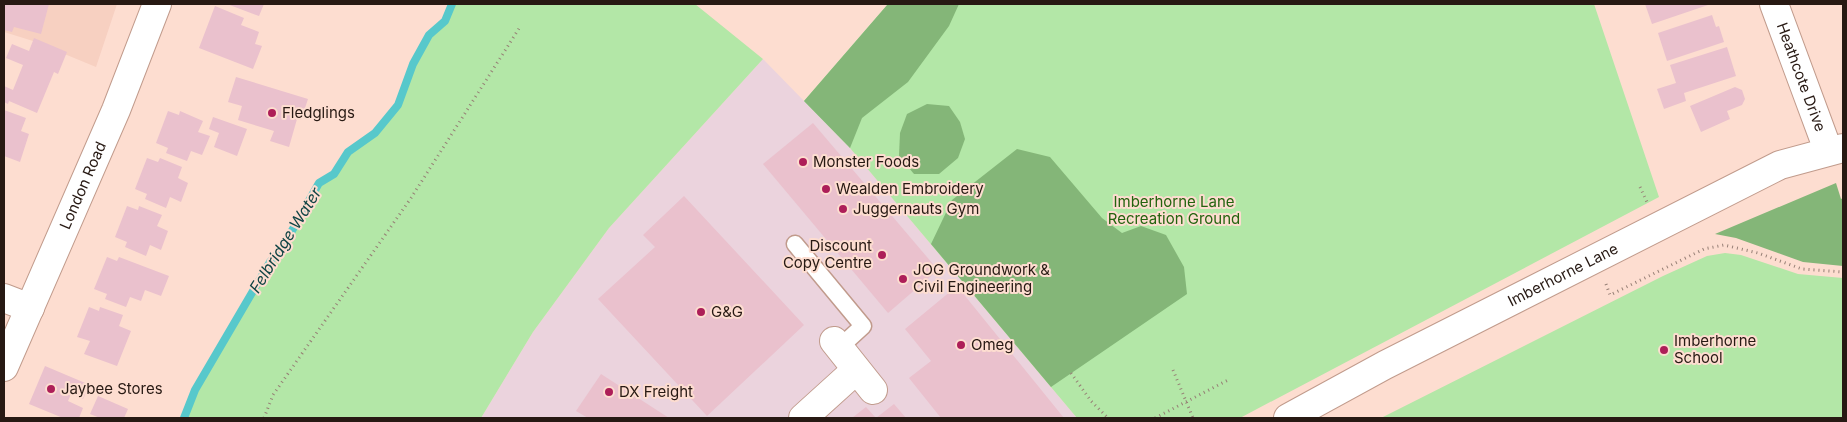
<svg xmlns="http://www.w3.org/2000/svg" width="1847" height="422" font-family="Inter,sans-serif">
<rect width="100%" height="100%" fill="#fdddd0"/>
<polygon fill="#f7d0c1" points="4,4 117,4 96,67 33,41 4,32"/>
<polygon fill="#ebd3dd" points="763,59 850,148 1077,418 481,418 533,332 609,228"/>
<g fill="#b3e7a7">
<polygon points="452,4 695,4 763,59 609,228 533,332 481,418 184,418 195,390 270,262 281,250 319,183 334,174 348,152 375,133 398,105 413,64 429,35 445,21"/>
<polygon points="888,4 1594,4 1659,197 1240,418 1077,418 850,148 804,101"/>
<polygon points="1725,253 1741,255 1798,274 1843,278 1843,418 1381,418 1663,276 1707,256"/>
</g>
<g fill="#84b678">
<polygon points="888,4 959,4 949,26 908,82 862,118 850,148 804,101"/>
<polygon points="927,104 949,106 960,122 965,139 958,158 939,174 914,174 899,156 900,133 907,114"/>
<polygon points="1017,149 1050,157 1102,218 1122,233 1141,226 1166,235 1184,267 1187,294 1051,387 931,244 952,200"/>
<polygon points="1836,183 1841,199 1843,198 1843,266 1803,262 1736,238 1715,234"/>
</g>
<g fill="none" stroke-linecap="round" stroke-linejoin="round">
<polyline stroke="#57c8cb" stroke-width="8" points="184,418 195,390 270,262 281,250 319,183 334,174 348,152 375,133 398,105 413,64 429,35 445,21 452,4"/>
</g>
<g fill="#eac1cd">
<polygon points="4,4 49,4 41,34 14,27 12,32 4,30"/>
<polygon points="227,4 264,4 259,16"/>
<polygon points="1645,4 1707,4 1708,5 1652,24"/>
<polygon points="215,6 244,18 241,25 259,32 255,44 262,46 253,69 199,48"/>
<polygon points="1712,15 1716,27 1719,26 1724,42 1667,61 1658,33"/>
<polygon points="34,38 67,52 58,74 54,72 37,113 9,101 8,104 4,102 4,86 13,90 23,65 6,58 12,44 29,51"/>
<polygon points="1727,47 1736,76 1684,93 1686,101 1664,109 1657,89 1676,83 1670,65"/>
<polygon points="236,77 308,99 301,120 297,119 289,147 270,141 274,131 238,120 242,106 228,102"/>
<polygon points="1735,87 1742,90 1745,99 1742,105 1727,111 1730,119 1701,132 1690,106"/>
<polygon points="4,110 26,118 21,131 29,134 20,162 4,156"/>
<polygon points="168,111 179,115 180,111 203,121 198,132 210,136 202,155 191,151 187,161 166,153 168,148 156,143"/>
<polygon points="213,117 247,129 237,156 214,147 219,133 209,129"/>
<polygon points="813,123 938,270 888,313 763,164"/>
<polygon points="147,158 158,162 160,158 182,167 178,178 188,183 181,202 170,197 166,208 145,199 147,194 135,189"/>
<polygon points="684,196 804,325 707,416 598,299 655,247 643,235"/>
<polygon points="127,206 138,210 139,206 162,215 157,226 168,231 161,250 150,245 146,256 125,247 127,242 115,237"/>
<polygon points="107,257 117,261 119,257 169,276 161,296 145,290 141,301 130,297 126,307 105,299 107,294 94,289"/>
<polygon points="957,286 1064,418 941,418 909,378 931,361 905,329"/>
<polygon points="89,307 99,311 100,307 123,315 119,326 131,331 117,366 84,354 90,341 77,337"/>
<polygon points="45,366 90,385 83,399 71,394 68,401 83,408 79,418 63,418 29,404"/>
<polygon points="601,374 669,418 588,418 576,411"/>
<polygon points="98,396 128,409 124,418 100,418 90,414"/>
<polygon points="894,404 906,418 876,418"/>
<polygon points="866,407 876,418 852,418"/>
</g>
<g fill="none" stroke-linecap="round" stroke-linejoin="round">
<g stroke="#c19b8c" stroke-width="19">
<polyline id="lane" points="795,244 863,326 839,348"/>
</g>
<g stroke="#c19b8c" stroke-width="30">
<g id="street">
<polyline points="4,298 30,308"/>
<polyline points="834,341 873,390"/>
<polyline points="803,418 856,370"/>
</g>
</g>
<g stroke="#c19b8c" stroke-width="30">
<g id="secondary">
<path id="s1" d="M1774,4L1828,150"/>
<path id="s2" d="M1288,418L1385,365L1780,165L1843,148"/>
</g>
</g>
<g stroke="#c19b8c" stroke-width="30">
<g id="highway">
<path id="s3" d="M4,367L116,110L157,4"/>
</g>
</g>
<g stroke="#967f75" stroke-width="3" stroke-dasharray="1 4" stroke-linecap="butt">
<polyline points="1640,187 1647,202"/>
<polyline points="1606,284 1610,295 1704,249 1724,245 1758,253 1802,269 1843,272"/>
<polyline points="1173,370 1193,418"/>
<polyline points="1071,373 1091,401 1108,418"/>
<polyline points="264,418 273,395 411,198 520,27"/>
<polyline points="1155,418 1228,380"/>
</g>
<use href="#lane" stroke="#fff" stroke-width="16"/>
<use href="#street" stroke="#fff" stroke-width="28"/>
<use href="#secondary" stroke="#fff" stroke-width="28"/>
<use href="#highway" stroke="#fff" stroke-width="28"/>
</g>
<g fill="#ad1e58" stroke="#fdddd0" stroke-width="2">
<circle cx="272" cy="113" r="5"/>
<circle cx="803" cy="162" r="5"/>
<circle cx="826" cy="189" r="5"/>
<circle cx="843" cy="209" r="5"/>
<circle cx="882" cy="255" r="5"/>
<circle cx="903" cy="279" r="5"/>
<circle cx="701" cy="312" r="5"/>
<circle cx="961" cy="345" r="5"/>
<circle cx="1664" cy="350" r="5"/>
<circle cx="51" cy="389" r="5"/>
<circle cx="609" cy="392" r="5"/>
</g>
<g text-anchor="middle" stroke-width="4" stroke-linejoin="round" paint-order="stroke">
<g font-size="15" fill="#271913" stroke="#fdddd0">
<text dy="5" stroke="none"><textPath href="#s1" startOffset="78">Heathcote Drive</textPath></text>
<text dy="5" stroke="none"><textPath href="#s3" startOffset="198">London Road</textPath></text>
<text dy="5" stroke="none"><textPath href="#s2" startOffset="310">Imberhorne Lane</textPath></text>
</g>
<g font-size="15" fill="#271913" stroke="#fdddd0" text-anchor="start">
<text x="282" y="118">Fledglings</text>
<text x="813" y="167">Monster Foods</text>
<text x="836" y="194">Wealden Embroidery</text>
<text x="853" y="214">Juggernauts Gym</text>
<text x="872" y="251" text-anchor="end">Discount<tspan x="872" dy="17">Copy Centre</tspan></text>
<text x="913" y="275">JOG Groundwork &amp;<tspan x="913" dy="17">Civil Engineering</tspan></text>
<text x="711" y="317">G&amp;G</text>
<text x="1674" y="346">Imberhorne<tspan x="1674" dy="17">School</tspan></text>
<text x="971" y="350">Omeg</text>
<text x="61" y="394">Jaybee Stores</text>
<text x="619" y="397">DX Freight</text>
</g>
<g font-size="15" fill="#23630e" stroke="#fdddd0">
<text x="1174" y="207">Imberhorne Lane<tspan x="1174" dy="17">Recreation Ground</tspan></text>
</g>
<g font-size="16" font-style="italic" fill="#104445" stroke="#fdddd0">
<text transform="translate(285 240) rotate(-58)" y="6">Felbridge Water</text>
</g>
</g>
<rect width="1847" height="422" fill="none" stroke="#271913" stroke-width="10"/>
</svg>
